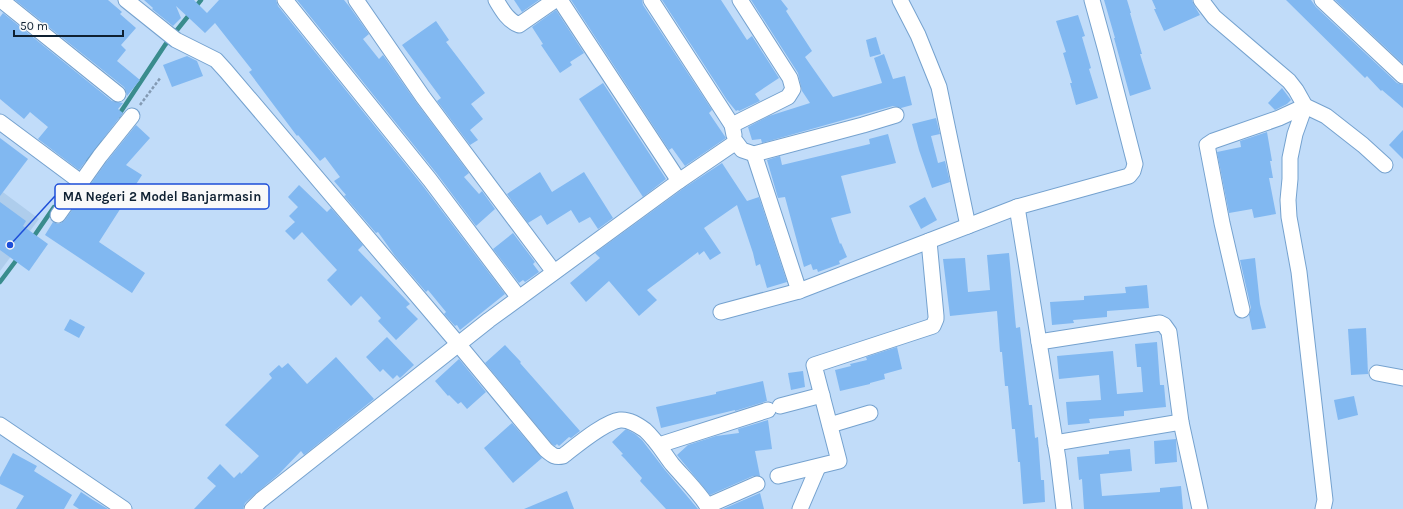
<svg xmlns="http://www.w3.org/2000/svg" width="1403" height="509" font-family="Karla,sans-serif">
<rect width="100%" height="100%" fill="#c1dcf9"/>
<polygon fill="#aecdec" points="0,190 39,219 0,271"/>
<g fill="none" stroke-linecap="round" stroke-linejoin="round">
<g stroke="#398c8d" stroke-width="4.5">
<polyline points="118,116 165,45 201,0"/>
<polyline points="88,161 100,142"/>
<polyline points="32,239 54,207"/>
<polyline points="0,282 18,258"/>
</g>
</g>
<g fill="#81b8f1">
<polygon points="15,0 108,0 122,12 120,14 136,28 121,45 126,50 117,61 140,80 127,96 126,91 124,87"/>
<polygon points="144,0 194,0 207,13 219,0 276,0 278,6 423,186 505,294 460,330 457,325 455,326 444,314 446,312 428,290 426,292 395,256 378,232 376,233 344,196 346,195 334,181 340,177 325,157 320,161 298,135 297,136 249,72 252,70 215,23 205,33 176,6 181,18 173,26 152,9 153,8"/>
<polygon points="297,0 344,0 349,6 369,34 363,39 379,59 383,55 416,102 469,173 464,177 479,194 482,191 495,209 476,226 437,174"/>
<polygon points="514,0 539,0 522,12"/>
<polygon points="571,0 642,0 643,5 712,110 709,113 726,138 685,166 672,148 669,150"/>
<polygon points="662,0 721,0 747,40 752,36 779,78 755,94 760,101 739,111 738,110 736,111 727,100"/>
<polygon points="751,0 781,0 788,9 786,11 812,51 805,57 833,97 882,83 874,58 884,54 893,79 905,76 912,105 901,108 893,106 762,143 761,139 752,140 748,127 769,116 810,103 802,91 798,73"/>
<polygon points="1104,0 1127,0 1131,13 1130,13 1142,54 1140,54 1151,89 1130,96 1114,38 1115,38"/>
<polygon points="1152,0 1192,0 1194,5 1200,15 1164,31 1154,9 1156,9"/>
<polygon points="1286,0 1311,0 1316,7 1397,83 1403,85 1403,108 1382,90 1381,91 1367,76 1365,78"/>
<polygon points="1335,0 1403,0 1403,64"/>
<polygon points="556,10 584,53 570,62 572,65 560,73 541,45 543,44 532,27"/>
<polygon points="3,13 112,101 123,103 118,109 123,113 79,170 38,139 48,127 30,112 24,119 0,99 0,17"/>
<polygon points="1078,15 1085,36 1082,37 1091,68 1089,69 1098,98 1076,105 1070,83 1072,83 1063,53 1066,52 1056,21"/>
<polygon points="436,21 449,40 446,42 485,93 471,104 483,119 470,130 478,140 470,145 437,101 441,98 402,45"/>
<polygon points="876,37 881,54 870,57 866,40"/>
<polygon points="187,56 197,61 203,76 172,87 163,65"/>
<polygon points="603,83 666,179 643,197 579,99"/>
<polygon points="1282,88 1291,100 1287,104 1275,110 1268,103"/>
<polygon points="936,118 940,134 931,136 938,163 945,161 950,182 932,188 919,150 912,124"/>
<polygon points="136,125 150,138 126,165 142,175 99,242 145,273 132,293 45,235 53,222 58,224 61,223 65,220 107,161"/>
<polygon points="1403,130 1403,159 1389,145"/>
<polygon points="1267,132 1272,161 1270,161 1273,178 1269,178 1276,214 1254,218 1252,209 1229,213 1217,152 1241,147 1240,141"/>
<polygon points="888,134 896,163 841,176 851,213 831,218 840,244 841,243 847,257 839,261 840,264 818,272 817,269 813,270 811,264 804,267 785,197 778,198 767,160 780,156 782,165 870,144 869,139"/>
<polygon points="0,138 28,159 0,196"/>
<polygon points="722,163 747,201 759,197 787,282 767,288 760,264 756,266 753,253 737,205 704,228 721,253 710,260 704,251 699,255 698,252 647,290 657,300 639,316 609,281 586,302 570,283 600,258 595,253 684,188"/>
<polygon points="540,172 552,192 584,172 613,218 598,229 590,217 579,223 571,210 547,225 541,215 528,223 507,194"/>
<polygon points="299,185 327,212 331,208 363,245 358,250 410,304 406,307 418,319 396,340 378,321 381,318 361,296 351,306 327,280 337,270 302,232 294,240 285,231 295,222 289,216 298,207 288,197"/>
<polygon points="925,197 937,220 921,229 909,206"/>
<polygon points="0,202 26,221 23,226 48,244 29,271 0,250"/>
<polygon points="513,233 535,262 533,264 539,272 525,282 523,280 519,283 493,249"/>
<polygon points="1009,253 1016,328 1020,327 1029,405 1032,405 1035,438 1038,437 1041,480 1044,480 1045,502 1023,504 1020,462 1018,462 1015,429 1012,429 1008,386 1005,386 1002,352 1000,352 997,311 950,316 943,259 965,258 968,292 990,290 987,255"/>
<polygon points="1255,258 1260,304 1266,328 1252,330 1249,315 1251,308 1240,260"/>
<polygon points="1147,285 1149,308 1107,311 1107,317 1073,320 1074,323 1052,325 1050,302 1084,300 1084,296 1126,293 1125,287"/>
<polygon points="70,319 85,327 79,338 64,330"/>
<polygon points="1366,328 1368,374 1351,375 1348,329"/>
<polygon points="387,337 414,365 400,378 397,375 393,379 383,369 380,372 366,357"/>
<polygon points="1157,342 1160,385 1164,385 1166,407 1124,411 1124,416 1089,419 1090,423 1068,425 1066,402 1101,400 1099,375 1059,379 1057,356 1113,351 1117,394 1143,392 1141,367 1137,367 1135,344"/>
<polygon points="505,345 521,362 520,363 580,431 571,438 569,437 559,446 557,444 555,446 552,444 485,363"/>
<polygon points="897,347 902,369 884,374 885,379 870,383 870,384 840,391 835,370 851,366 850,364 867,360 866,357"/>
<polygon points="336,357 374,399 304,455 301,451 279,474 255,494 245,503 243,509 194,509 216,486 207,478 220,464 234,478 240,472 241,474 259,456 225,425 272,378 269,374 279,365 282,368 288,363 307,384"/>
<polygon points="459,359 486,392 467,409 461,402 458,404 449,395 448,396 435,381"/>
<polygon points="803,371 805,387 791,390 788,373"/>
<polygon points="763,381 767,401 735,411 735,410 661,428 656,407 716,394 716,392"/>
<polygon points="1354,396 1358,415 1338,420 1334,400"/>
<polygon points="768,420 772,449 755,451 760,476 753,476 710,495 677,455 688,445 716,436 739,433 738,429"/>
<polygon points="512,423 542,458 513,483 484,448"/>
<polygon points="626,429 635,434 642,440 665,470 698,509 666,509 640,481 642,478 625,459 621,455 623,454 612,442"/>
<polygon points="1176,439 1177,462 1155,464 1154,441"/>
<polygon points="1130,449 1132,471 1100,474 1102,496 1160,492 1160,488 1181,486 1183,509 1084,509 1082,479 1079,480 1077,457 1109,454 1109,451"/>
<polygon points="13,453 37,466 34,471 72,495 64,509 16,509 24,496 0,484 0,477"/>
<polygon points="567,491 574,509 524,509"/>
<polygon points="81,492 93,500 108,509 79,509 73,505"/>
<polygon points="760,493 764,509 723,509"/>
</g>
<g fill="none" stroke-linecap="round" stroke-linejoin="round">
<g stroke="#75a2cf" stroke-width="17">
<g id="minor">
<polyline points="1,0 118,94"/>
<path d="M126,0L176,40L216,60L226,71L454,339L546,450C552,455 555,458 563,456C576,446 604,422 620,420C629,419 638,425 645,430C656,440 663,452 672,464C683,477 701,494 709,509"/>
<polyline points="285,0 430,180 519,298"/>
<polyline points="356,0 423,97 554,272"/>
<path d="M496,0C502,10 508,21 519,25L555,0"/>
<polyline points="560,0 679,181"/>
<polyline points="651,0 732,125 734,135"/>
<polyline points="900,0 918,35 939,87 968,226"/>
<polyline points="1201,0 1214,17 1289,81 1296,90 1305,106 1326,116 1363,145 1385,165"/>
<polyline points="1322,0 1403,76"/>
<polyline points="1305,106 1295,134 1290,158 1290,179 1288,200 1289,217 1299,272 1325,500 1323,509"/>
<polyline points="0,122 82,183"/>
<polyline points="732,125 788,97 793,89 790,78 740,0"/>
<polyline points="754,154 799,291"/>
<polyline points="1017,207 1058,459 1064,509"/>
<polyline points="58,215 100,156 132,116"/>
<polyline points="1242,310 1222,223 1207,145 1213,141 1279,118 1305,106"/>
<polyline points="721,312 799,291 1017,207 1129,176 1133,171 1135,164 1106,51 1092,0"/>
<polyline points="1039,342 1160,323 1164,325 1169,332 1181,422 1200,509"/>
<polyline points="1377,373 1403,378"/>
<polyline points="780,406 822,395"/>
<polyline points="0,425 124,509"/>
<polyline points="830,425 870,413"/>
<polyline points="1055,443 1181,422"/>
<polyline points="659,445 768,410"/>
<polyline points="778,476 839,461 814,365 933,326 936,319 936,316 929,241"/>
<polyline points="707,506 757,484"/>
<polyline points="252,509 261,500 489,320 679,181 736,142 742,150 754,154 863,125 896,115"/>
<polyline points="800,509 818,467"/>
</g>
</g>
<polyline stroke="#839ab3" stroke-width="2.5" stroke-dasharray="3 2" stroke-linecap="butt" points="140,105 161,77"/>
<use href="#minor" stroke="#fff" stroke-width="15"/>
</g>
<path fill="none" stroke="#1d4ed8" stroke-width="1.5" d="M10 245L55 196"/>
<circle fill="#1d4ed8" stroke="#f9f9f9" stroke-width="1.5" cx="10" cy="245" r="4"/>
<rect fill="#f9f9f9" stroke="#1d4ed8" stroke-width="1.5" x="55" y="184" width="214" height="25" rx="4"/>
<g font-size="13" text-anchor="middle" font-weight="bold" fill="#0f2132">
<text x="162" y="201">MA Negeri 2 Model Banjarmasin</text>
</g>
<path d="M14 30v6h109v-6" fill="none" stroke="#0f2132" stroke-width="2"/>
<text x="20" y="30" font-size="12" fill="#0f2132" stroke="#f9f9f9" stroke-width="3" paint-order="stroke">50 m</text>
</svg>
